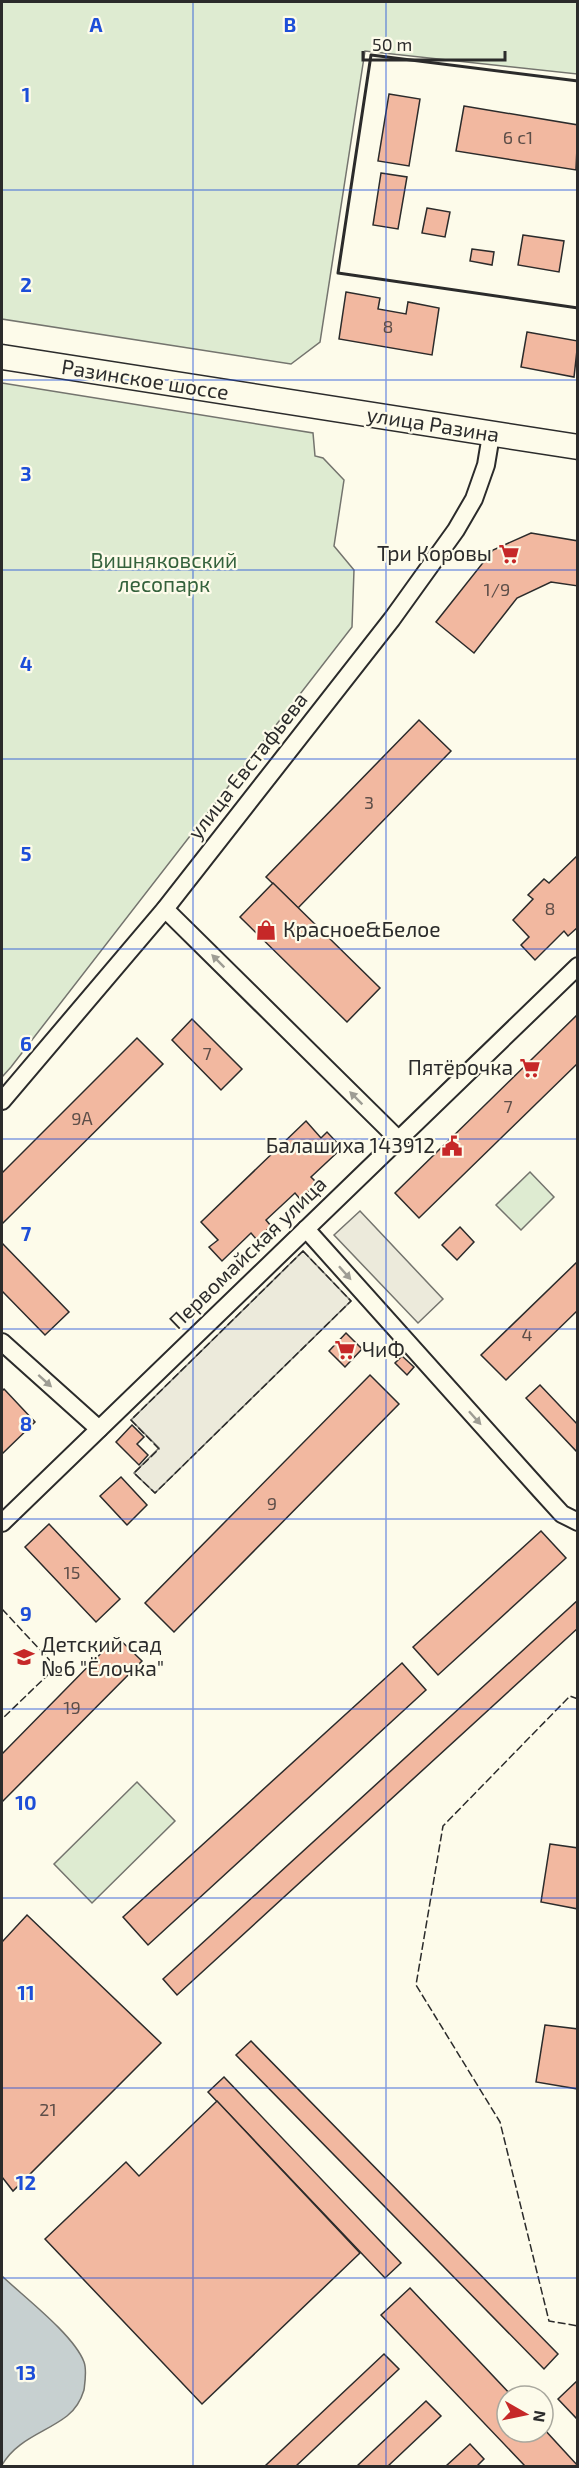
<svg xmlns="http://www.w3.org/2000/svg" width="579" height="2468" font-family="'Exo 2',sans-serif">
<rect width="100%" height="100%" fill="#fdfbea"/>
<g fill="#deebd1" stroke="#74746e" stroke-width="1.5">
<polygon points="2,2 577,2 577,74 365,51 320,342 291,364 2,319"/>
<polygon points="2,383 313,433 315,456 323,458 344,480 334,546 354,570 352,627 11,1067 2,1077"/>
<polygon points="530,1172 554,1197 521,1230 496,1205"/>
<polygon points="137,1782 175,1821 92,1903 54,1864"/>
</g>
<g fill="#eceadb" stroke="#74746e" stroke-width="1.5">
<polygon points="360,1211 443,1299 418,1323 334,1235"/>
<polygon points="303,1251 351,1301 155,1493 134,1473 159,1448 131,1420"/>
</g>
<path fill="#c7d0d0" stroke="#74746e" stroke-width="1.5" d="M2,2276C24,2297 74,2335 84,2362C87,2370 85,2382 84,2390C81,2400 76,2409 67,2416C45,2433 17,2439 2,2465Z"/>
<g fill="#f2b8a0" stroke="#2b2b2b" stroke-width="1.5">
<polygon points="389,94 420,99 409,166 378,161"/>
<polygon points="464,106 578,125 576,170 456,151"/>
<polygon points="381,173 407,177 398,229 373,225"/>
<polygon points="427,208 450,212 445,237 422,233"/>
<polygon points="523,235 564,241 559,272 518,265"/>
<polygon points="472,249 494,252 492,265 470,261"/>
<polygon points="346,292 380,298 378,309 406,314 408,302 439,308 432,355 339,339"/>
<polygon points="527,332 578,341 574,377 521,367"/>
<polygon points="531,533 578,541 578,586 551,582 517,598 474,653 436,622 493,550"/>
<polygon points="419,720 451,751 298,908 266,877"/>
<polygon points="578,855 578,927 568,936 564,931 535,960 521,945 529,937 513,920 533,899 528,895 544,879 549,883"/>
<polygon points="273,883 380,988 347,1022 240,917"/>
<polygon points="578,1014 578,1063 419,1218 395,1193"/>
<polygon points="192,1019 242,1069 221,1090 172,1040"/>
<polygon points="137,1038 163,1064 2,1224 2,1173"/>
<polygon points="306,1121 321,1138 327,1132 342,1148 311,1177 317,1183 300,1199 295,1193 266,1220 271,1226 257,1240 251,1233 222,1261 209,1247 218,1240 201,1222"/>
<polygon points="460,1227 474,1242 457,1260 442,1245"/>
<polygon points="2,1243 69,1312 45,1335 2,1291"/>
<polygon points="578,1261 578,1310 506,1380 481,1355"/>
<polygon points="346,1333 362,1349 345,1367 329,1351"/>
<polygon points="402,1356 414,1367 407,1375 395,1363"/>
<polygon points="370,1375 399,1404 174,1632 145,1603"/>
<polygon points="540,1385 578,1425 578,1453 526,1398"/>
<polygon points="4,1389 35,1422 2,1454 2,1391"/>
<polygon points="132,1425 144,1437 137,1444 148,1455 139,1465 116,1442"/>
<polygon points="121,1477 147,1505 127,1525 100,1496"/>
<polygon points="49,1524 120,1599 96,1622 25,1547"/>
<polygon points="541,1531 566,1558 438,1675 413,1647"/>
<polygon points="578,1600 578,1628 177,1995 163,1979"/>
<polygon points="117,1637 142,1661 2,1802 2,1754"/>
<polygon points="402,1663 426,1690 148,1945 123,1917"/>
<polygon points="550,1844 578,1848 578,1909 541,1902"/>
<polygon points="27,1915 161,2043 13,2191 2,2177 2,1942"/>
<polygon points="545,2025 578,2029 578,2089 536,2082"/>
<polygon points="251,2041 558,2354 544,2369 236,2055"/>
<polygon points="224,2077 401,2263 385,2278 208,2092"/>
<polygon points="217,2101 360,2253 202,2404 45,2239 126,2162 139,2176"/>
<polygon points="410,2288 512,2396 507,2396 507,2432 543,2432 543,2428 578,2466 525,2466 381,2315"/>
<polygon points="384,2354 399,2369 296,2466 265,2466"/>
<polygon points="578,2380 578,2420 558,2399"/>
<polygon points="426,2401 441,2416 388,2466 357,2466"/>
<polygon points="470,2444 484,2459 477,2466 446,2466"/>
</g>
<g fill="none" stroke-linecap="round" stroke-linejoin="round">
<g stroke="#2b2b2b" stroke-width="20">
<g id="street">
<polyline points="165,909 398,1139"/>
<polyline points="2,1101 165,909 392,619 456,530 474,499 486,465 491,435"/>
<polyline points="306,1229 541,1491 562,1514 578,1522"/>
<polyline points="2,1342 99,1429"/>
<polyline points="2,1523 578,966"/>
</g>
</g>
<g stroke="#2b2b2b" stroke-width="27">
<polyline id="secondary" points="2,357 578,447"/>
</g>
<use href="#street" stroke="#fdfbea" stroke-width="16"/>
<use href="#secondary" stroke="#fdfbea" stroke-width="24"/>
<g stroke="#2b2b2b" stroke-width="1.5" stroke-dasharray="8 3" stroke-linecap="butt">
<polygon points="303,1251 351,1301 155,1493 134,1473 159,1449 131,1420"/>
<polyline points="2,1609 56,1667 2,1719"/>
<polyline points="578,1699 570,1696 443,1826 416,1985 500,2122 549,2321 578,2326"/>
</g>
<polyline stroke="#2b2b2b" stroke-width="3" points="578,81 371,55 338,273 578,308"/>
</g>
<defs><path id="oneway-solid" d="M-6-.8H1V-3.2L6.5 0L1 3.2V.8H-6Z" transform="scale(1.5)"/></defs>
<g fill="#9e9d94">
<use href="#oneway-solid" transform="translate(218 961) rotate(-135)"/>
<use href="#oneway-solid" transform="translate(356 1098) rotate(-135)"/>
<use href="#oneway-solid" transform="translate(345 1273) rotate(48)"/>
<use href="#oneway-solid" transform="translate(45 1381) rotate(42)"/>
<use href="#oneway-solid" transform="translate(475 1418) rotate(48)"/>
</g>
<path fill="none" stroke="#1d4ed8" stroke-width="1.5" stroke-opacity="0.55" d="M193,2V2466M386,2V2466M2,190H578M2,380H578M2,570H578M2,759H578M2,949H578M2,1139H578M2,1329H578M2,1519H578M2,1709H578M2,1898H578M2,2088H578M2,2278H578"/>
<defs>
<g id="supermarket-bare" transform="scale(1.62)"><path d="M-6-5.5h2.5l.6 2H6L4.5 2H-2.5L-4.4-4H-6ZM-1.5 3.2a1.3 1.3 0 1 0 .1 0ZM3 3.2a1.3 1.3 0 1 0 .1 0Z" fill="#c62828" stroke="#fdfbea" stroke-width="2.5" paint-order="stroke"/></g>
<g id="shop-bare" transform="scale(1.62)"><path d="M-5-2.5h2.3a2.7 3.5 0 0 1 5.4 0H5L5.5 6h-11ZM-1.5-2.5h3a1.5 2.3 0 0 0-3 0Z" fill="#c62828" stroke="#fdfbea" stroke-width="2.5" paint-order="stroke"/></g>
<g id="civic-bare" transform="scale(1.62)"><path d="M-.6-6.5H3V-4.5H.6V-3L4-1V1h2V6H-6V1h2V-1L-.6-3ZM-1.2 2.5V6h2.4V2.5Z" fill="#c62828" stroke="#fdfbea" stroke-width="2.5" paint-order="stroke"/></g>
<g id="school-bare" transform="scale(1.62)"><path d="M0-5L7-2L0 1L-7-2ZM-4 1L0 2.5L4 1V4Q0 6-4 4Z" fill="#c62828" stroke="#fdfbea" stroke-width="2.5" paint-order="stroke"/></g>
</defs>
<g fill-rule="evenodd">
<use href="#supermarket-bare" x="509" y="554"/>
<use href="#shop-bare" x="266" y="930"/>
<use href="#supermarket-bare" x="530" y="1068"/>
<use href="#civic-bare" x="452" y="1146"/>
<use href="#supermarket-bare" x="345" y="1350"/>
<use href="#school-bare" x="24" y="1657"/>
</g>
<g text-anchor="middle" stroke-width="4.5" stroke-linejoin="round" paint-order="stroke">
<g font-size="18" fill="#5d4e48">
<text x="518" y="144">6 с1</text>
<text x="388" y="333">8</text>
<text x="497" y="596">1/9</text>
<text x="369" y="809">3</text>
<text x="550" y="915">8</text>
<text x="207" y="1060">7</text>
<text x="508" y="1113">7</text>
<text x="82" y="1125">9А</text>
<text x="527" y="1341">4</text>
<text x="272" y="1510">9</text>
<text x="72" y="1579">15</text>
<text x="72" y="1714">19</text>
<text x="48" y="2116">21</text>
</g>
<g font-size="21" fill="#2b2b2b" stroke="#fdfbea">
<text transform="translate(145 380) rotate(9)" y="7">Разинское шоссе</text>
<text transform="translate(433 425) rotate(9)" y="7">улица Разина</text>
<text transform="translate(248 766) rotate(-52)" y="7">улица Евстафьева</text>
<text transform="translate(248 1253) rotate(-44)" y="7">Первомайская улица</text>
</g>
<g font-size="21" fill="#2b2b2b" stroke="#fdfbea" text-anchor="end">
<text x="492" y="561">Три Коровы</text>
<text x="283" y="937" text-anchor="start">Красное&amp;Белое</text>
<text x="513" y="1075">Пятёрочка</text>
<text x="435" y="1153">Балашиха 143912</text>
<text x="362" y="1357" text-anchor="start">ЧиФ</text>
<text x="41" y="1652" text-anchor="start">Детский сад<tspan x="41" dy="24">№6 "Ёлочка"</tspan></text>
</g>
<g font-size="21" fill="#34623c" stroke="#fdfbea">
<text x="164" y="568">Вишняковский<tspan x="164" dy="24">лесопарк</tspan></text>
</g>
</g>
<g font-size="20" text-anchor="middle" font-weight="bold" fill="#1d4ed8" stroke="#fdfbea" stroke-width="4.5" stroke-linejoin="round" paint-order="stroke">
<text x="96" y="32">A</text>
<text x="290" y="32">B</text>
<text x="26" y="102">1</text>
<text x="26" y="292">2</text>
<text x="26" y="481">3</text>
<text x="26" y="671">4</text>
<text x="26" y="861">5</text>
<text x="26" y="1051">6</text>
<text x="26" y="1241">7</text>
<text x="26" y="1431">8</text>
<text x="26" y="1621">9</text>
<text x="26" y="1810">10</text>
<text x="26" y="2000">11</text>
<text x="26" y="2190">12</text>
<text x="26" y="2380">13</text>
</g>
<rect width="579" height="2468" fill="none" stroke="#2b2b2b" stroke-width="6"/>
<g transform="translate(525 2414) rotate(99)"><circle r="28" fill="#fdfbea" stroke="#a9a89e" stroke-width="1.5"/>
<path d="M0-4.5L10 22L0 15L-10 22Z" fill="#c62828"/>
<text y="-9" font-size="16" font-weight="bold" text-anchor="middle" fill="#2b2b2b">N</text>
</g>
<path d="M363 51v9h142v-9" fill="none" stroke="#2b2b2b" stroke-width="3"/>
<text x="372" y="51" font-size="18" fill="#2b2b2b" stroke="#fdfbea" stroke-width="4.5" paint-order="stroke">50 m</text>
</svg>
